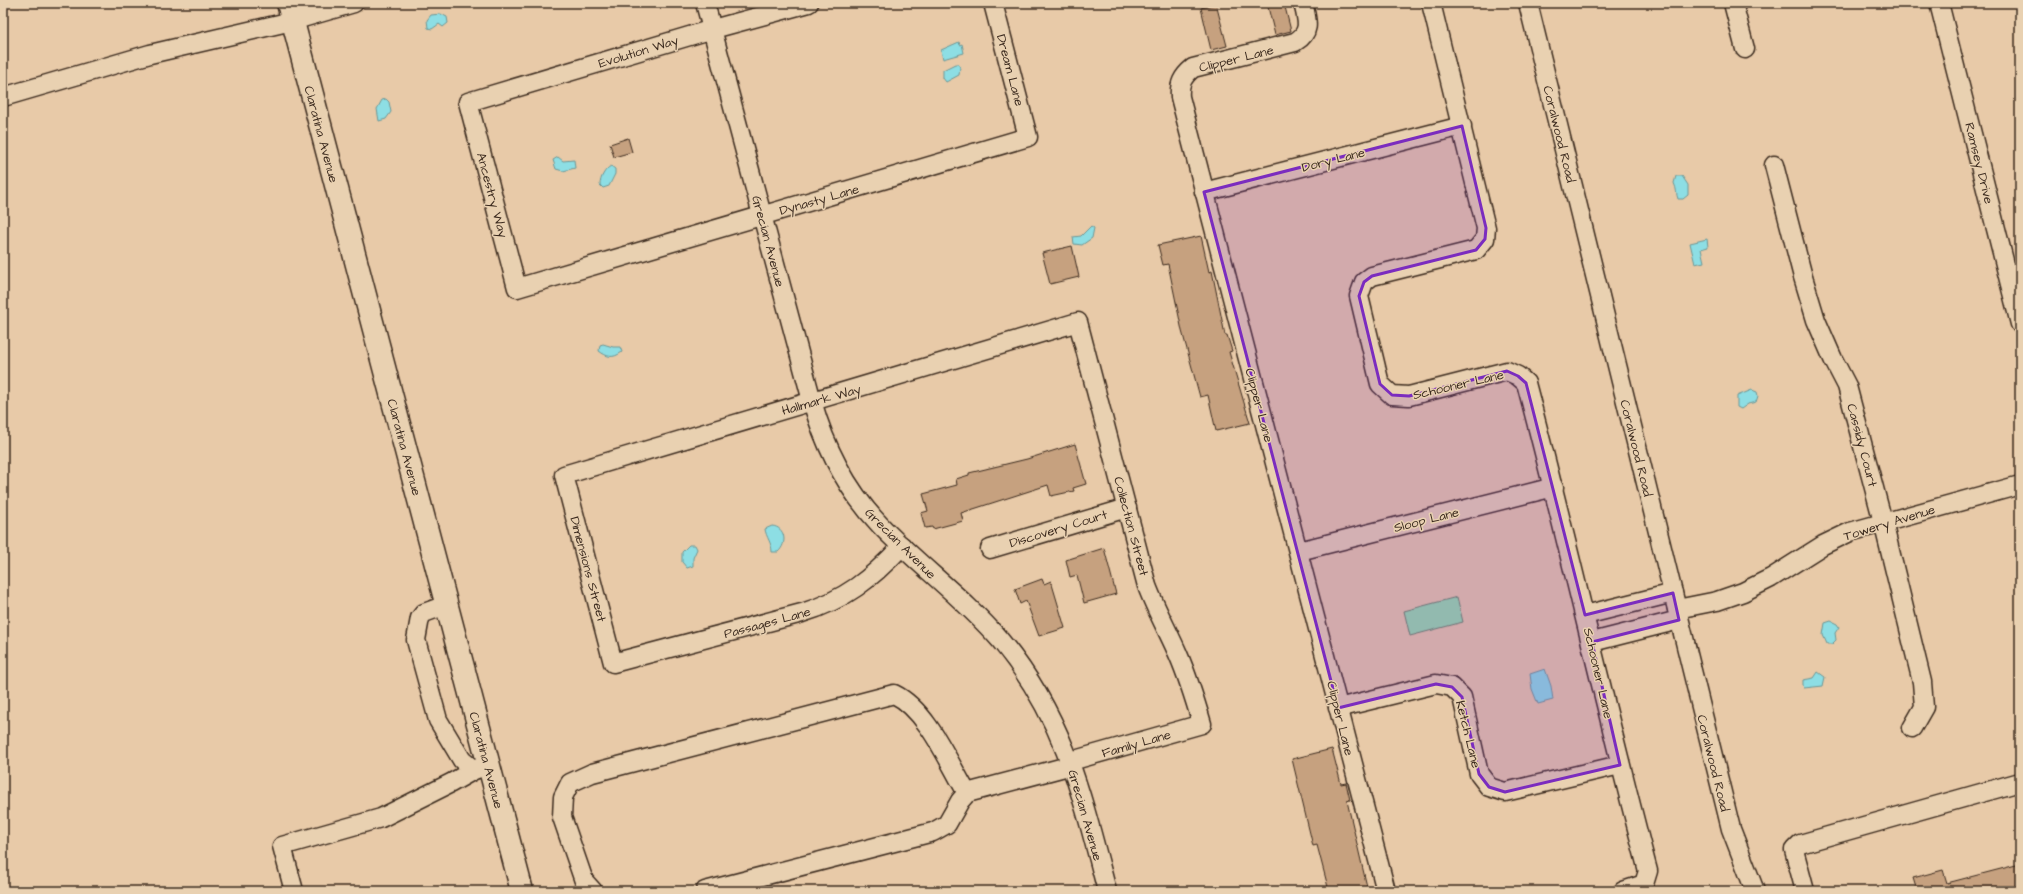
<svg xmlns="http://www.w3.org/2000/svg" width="2023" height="894" font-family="'Architects Daughter',sans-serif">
<rect width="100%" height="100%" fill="#e8caa8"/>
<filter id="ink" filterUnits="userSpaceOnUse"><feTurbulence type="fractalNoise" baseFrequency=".025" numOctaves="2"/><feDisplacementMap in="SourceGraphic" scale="8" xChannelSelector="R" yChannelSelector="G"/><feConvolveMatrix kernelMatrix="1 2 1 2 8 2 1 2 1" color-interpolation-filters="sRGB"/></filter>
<g filter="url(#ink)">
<polygon fill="#98deac" stroke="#6a8465" points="1457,597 1463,622 1410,636 1404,611"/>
<g fill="#8ddee4" stroke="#6c9695">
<polygon points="441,14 447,17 448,23 443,27 439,24 432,29 428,28 427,20 431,15"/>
<polygon points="959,42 960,45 962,44 964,53 943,59 941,50"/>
<polygon points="955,64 958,64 960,67 959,75 946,82 943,78 943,70"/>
<polygon points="386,99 389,102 391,112 386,119 379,121 377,109 382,100"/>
<polygon points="558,157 563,161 574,160 575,168 563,171 556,169 553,160"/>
<path d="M611,166L615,169V174L609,186L603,188L600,185C600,178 605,169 611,166Z"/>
<path d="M1676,176H1682L1688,185V195L1683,199H1678C1676,194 1677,189 1674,183Z"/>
<polygon points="1091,226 1094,228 1092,238 1082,245 1074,244 1073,237 1081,236"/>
<polygon points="1707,239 1708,247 1701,249 1704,262 1695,264 1690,243"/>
<path d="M603,344L613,347H620L622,352C613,359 607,357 599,351L600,345Z"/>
<polygon points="1752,390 1757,392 1758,396 1756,402 1748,404 1741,409 1737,407 1737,396"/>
<path d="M772,526C785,527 788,543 778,552H772C772,543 766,537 765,529Z"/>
<polygon points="689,545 695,545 697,549 693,558 693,566 687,568 682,562 682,552"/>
<polygon points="1831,621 1837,624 1839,627 1835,633 1836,640 1832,644 1827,644 1823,635 1825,623"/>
<polygon points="1545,669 1551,686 1553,700 1538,704 1532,689 1530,674"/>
<polygon points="1818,672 1825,677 1823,686 1804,688 1803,685 1803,680 1814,678"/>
</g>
<g fill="#c6a17f" stroke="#3b2a1e">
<polygon points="1267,3 1284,3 1291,31 1275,35"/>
<polygon points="1216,4 1227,46 1211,50 1201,8"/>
<polygon points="628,138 632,152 614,157 610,144"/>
<polygon points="1201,236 1209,272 1212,271 1225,335 1227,335 1232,351 1229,352 1250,423 1216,431 1208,395 1200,397 1182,331 1168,264 1163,265 1158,245"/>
<polygon points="1072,246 1079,277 1050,284 1042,253"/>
<polygon points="1075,444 1086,484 1073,488 1074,491 1051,496 1048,485 961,513 963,521 933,529 932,527 925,528 921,513 928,511 923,494 957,485 956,479 969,475 969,473 1027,459"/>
<polygon points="1104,548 1116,594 1084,603 1077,575 1070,577 1066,560"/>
<polygon points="1042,579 1044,584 1051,581 1065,628 1039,636 1026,601 1020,604 1015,589"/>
<polygon points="1332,749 1341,784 1346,783 1350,800 1347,801 1368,891 1329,891 1317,845 1313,846 1292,759"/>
<polygon points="2020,864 2020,891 1917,891 1913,878 1943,870 1947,883"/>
</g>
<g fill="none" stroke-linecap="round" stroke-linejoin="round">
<g stroke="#3b2a1e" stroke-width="21">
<g id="minor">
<path d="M705,3L812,401C825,447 847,490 880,525C918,565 964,598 1000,640C1065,718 1082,796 1107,891"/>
<polyline points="809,3 713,29 468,102 517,288 1028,137 993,3"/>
<path d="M1303,3C1307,20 1312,32 1295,42L1193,68C1182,77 1179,84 1180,97L1386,891"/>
<path d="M1431,3L1486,228L1485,239L1476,250L1372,276L1364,282L1359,296L1380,384L1392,395L1409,396L1507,371L1518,376L1526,383C1569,545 1605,709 1648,871L1644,884L1623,891"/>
<polyline points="1528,3 1731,829 1755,891"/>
<polyline points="1733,3 1745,49"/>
<polyline points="1939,3 2020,324"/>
<polyline points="3,97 150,54 292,21 354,3"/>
<polyline points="1774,165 1803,277 1816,320 1833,359 1847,386 1883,522 1922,682 1924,707 1912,728"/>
<polyline points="1204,192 1462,126"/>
<path d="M902,546C871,579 845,600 802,613L613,663L564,475L1078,322L1147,586C1156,610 1168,631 1178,654C1188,677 1195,700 1202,724L1071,761"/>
<polyline points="990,549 1127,508"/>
<polyline points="1299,551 1554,487"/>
<polyline points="446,605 424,613 420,618 416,640 438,720 462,760 474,770 484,767"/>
<polyline points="1677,609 1717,601 1743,592 1771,578 1823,545 1850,532 2020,485"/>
<polyline points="1585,615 1673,593"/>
<polyline points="1592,642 1679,620"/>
<polyline points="1338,708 1436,684 1452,687 1462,697 1479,774 1489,787 1505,792 1620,765"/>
<polyline points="294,891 282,846 381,818 451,783 474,770"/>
<path d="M593,891L584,881L562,817L563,797L570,783L592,773L894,694C927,710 948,761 967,793"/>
<polyline points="705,891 933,832 947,824 960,801 967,793 1072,765"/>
<polyline points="1805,891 1794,850 1800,844 2020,782"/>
</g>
</g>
<g stroke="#3b2a1e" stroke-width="25">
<polyline id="major" points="288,3 522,891"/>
</g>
<use href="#minor" stroke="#e9d1b1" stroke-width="18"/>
<use href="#major" stroke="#e9d1b1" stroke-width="22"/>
</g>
</g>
<path fill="#7b2cbf" fill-opacity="0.2" stroke="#7b2cbf" stroke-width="3" stroke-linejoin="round" d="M1462,126L1486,228L1485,239L1476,250L1372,276L1364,282L1359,296L1380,384L1392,395L1409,396L1507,371L1518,376L1526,383L1585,615L1673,593L1679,620L1592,642L1620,765L1505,792L1489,787L1479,774L1462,697L1452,687L1436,684L1338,708L1204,192Z"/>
<g text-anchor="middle" stroke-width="3" stroke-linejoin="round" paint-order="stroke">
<g font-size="13" fill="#3b2a1e" stroke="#e9d1b1">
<text transform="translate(638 51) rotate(-17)" y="5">Evolution Way</text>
<text transform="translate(1236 58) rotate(-14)" y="5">Clipper Lane</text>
<text transform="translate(1011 70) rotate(75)" y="5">Dream Lane</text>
<text transform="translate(322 134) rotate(75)" y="5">Claratina Avenue</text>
<text transform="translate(1560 134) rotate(76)" y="5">Coralwood Road</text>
<text transform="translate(1333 159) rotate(-14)" y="5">Dory Lane</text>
<text transform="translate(1980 163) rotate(76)" y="5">Ramsey Drive</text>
<text transform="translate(493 195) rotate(75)" y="5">Ancestry Way</text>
<text transform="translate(819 199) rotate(-16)" y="5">Dynasty Lane</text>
<text transform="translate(769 241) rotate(75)" y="5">Grecian Avenue</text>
<text transform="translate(1458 384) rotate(-13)" y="5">Schooner Lane</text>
<text transform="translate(821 399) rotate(-16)" y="5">Hallmark Way</text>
<text transform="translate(1260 405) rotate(75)" y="5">Clipper Lane</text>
<text transform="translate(1863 445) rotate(75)" y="5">Cassidy Court</text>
<text transform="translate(405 447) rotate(75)" y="5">Claratina Avenue</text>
<text transform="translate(1637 448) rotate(76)" y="5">Coralwood Road</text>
<text transform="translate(1426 519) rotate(-14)" y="5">Sloop Lane</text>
<text transform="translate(1889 522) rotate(-17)" y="5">Towery Avenue</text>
<text transform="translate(1132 526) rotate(75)" y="5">Collection Street</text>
<text transform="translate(1058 528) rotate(-17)" y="5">Discovery Court</text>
<text transform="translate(901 543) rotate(45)" y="5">Grecian Avenue</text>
<text transform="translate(589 569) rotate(75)" y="5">Dimensions Street</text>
<text transform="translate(767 622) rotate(-15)" y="5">Passages Lane</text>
<text transform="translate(1599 673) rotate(77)" y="5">Schooner Lane</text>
<text transform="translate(1341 718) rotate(76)" y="5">Clipper Lane</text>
<text transform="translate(1469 734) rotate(76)" y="5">Ketch Lane</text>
<text transform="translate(1136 743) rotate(-16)" y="5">Family Lane</text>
<text transform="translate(487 760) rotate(75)" y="5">Claratina Avenue</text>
<text transform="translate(1714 763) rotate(76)" y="5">Coralwood Road</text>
<text transform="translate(1086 815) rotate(74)" y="5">Grecian Avenue</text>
</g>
</g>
<rect width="2023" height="894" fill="none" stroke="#e9d1b1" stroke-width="16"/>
<rect x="8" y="8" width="2007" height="878" fill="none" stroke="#3b2a1e" stroke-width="1.5" filter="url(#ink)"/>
</svg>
